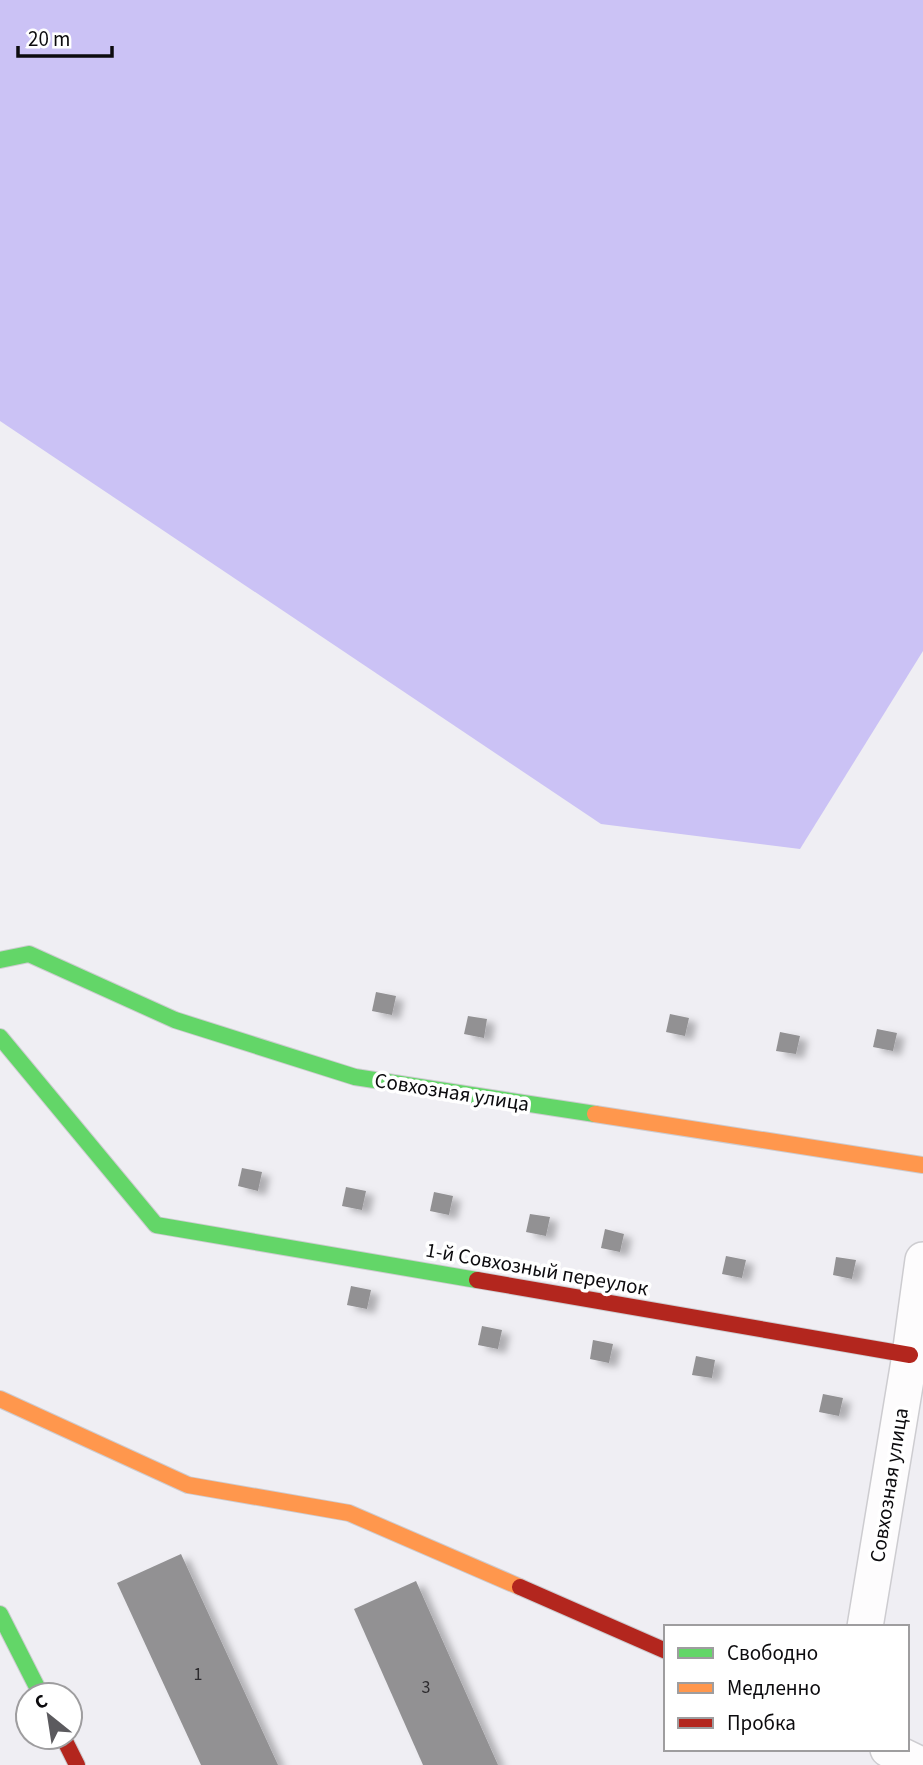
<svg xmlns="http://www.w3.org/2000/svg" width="923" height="1765" font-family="'Source Sans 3',sans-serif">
<defs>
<filter id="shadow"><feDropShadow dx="8" dy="4.5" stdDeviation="3.5" flood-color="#0004"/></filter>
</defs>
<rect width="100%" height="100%" fill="#efeef3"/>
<polygon fill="#cbc2f5" points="0,0 923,0 923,651 800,849 601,824 0,421"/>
<g fill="#929193" filter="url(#shadow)">
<polygon points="376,992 396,996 392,1015 372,1011"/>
<polygon points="670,1014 689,1018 685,1036 666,1032"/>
<polygon points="468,1016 487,1019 484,1038 464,1034"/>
<polygon points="877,1029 897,1033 893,1051 873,1047"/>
<polygon points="780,1032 800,1036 796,1054 776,1051"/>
<polygon points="242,1168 262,1172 258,1191 238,1186"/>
<polygon points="346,1187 366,1191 362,1210 342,1206"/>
<polygon points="434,1192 453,1196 449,1215 430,1211"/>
<polygon points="530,1214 550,1217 546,1236 526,1232"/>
<polygon points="605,1229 624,1234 620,1252 601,1248"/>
<polygon points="726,1256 746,1260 742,1278 722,1274"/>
<polygon points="836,1257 856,1260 852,1279 833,1275"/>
<polygon points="351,1286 371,1290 367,1309 347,1305"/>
<polygon points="482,1326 502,1330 498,1349 478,1345"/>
<polygon points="593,1340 613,1344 609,1363 590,1359"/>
<polygon points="696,1356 715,1360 712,1378 692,1375"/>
<polygon points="823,1394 843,1398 839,1416 819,1412"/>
<polygon points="181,1554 278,1765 201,1765 117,1583"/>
<polygon points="416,1581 498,1765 423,1765 354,1609"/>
</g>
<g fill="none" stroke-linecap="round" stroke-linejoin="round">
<g stroke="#cdccd0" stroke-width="38">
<g id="street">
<polyline points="865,1627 910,1355 923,1260"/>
<polyline points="888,1749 921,1765"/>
</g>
</g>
<g stroke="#cdccd0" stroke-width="18">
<g id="fast">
<polyline points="0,960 29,954 175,1020 355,1077 595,1114"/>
<polyline points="0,1037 156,1225 477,1280"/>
<polyline points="0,1614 41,1695"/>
</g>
</g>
<g stroke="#cdccd0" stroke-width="18">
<g id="slow">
<polyline points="595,1114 923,1165"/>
<polyline points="0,1399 188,1485 349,1513 520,1587"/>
</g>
</g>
<g stroke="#cdccd0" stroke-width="18">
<g id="jam">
<polyline points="477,1280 910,1355"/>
<polyline points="520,1587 666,1651"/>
<polyline points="63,1737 77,1765"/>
</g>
</g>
<use href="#street" stroke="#fdfcfd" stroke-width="35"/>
<use href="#fast" stroke="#63d668" stroke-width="16"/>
<use href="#slow" stroke="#ff974d" stroke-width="16"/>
<use href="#jam" stroke="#b3261e" stroke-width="16"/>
</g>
<g text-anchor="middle" stroke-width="7" stroke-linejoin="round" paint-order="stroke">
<g font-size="18" fill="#2e2c2f">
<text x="198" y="1680">1</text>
<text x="426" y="1693">3</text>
</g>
<g font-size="21" fill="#0c0b0e" stroke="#fff">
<text transform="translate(452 1092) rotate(9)" y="7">Совхозная улица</text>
<text transform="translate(537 1269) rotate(10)" y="7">1-й Совхозный переулок</text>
<text transform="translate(889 1485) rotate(-81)" y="7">Совхозная улица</text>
</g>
</g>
<rect x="664" y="1625" width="245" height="126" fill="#ffffff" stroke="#9e9d9f" stroke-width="2"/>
<rect x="678" y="1648" width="35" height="10" fill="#63d668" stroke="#9e9d9f" stroke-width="2"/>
<text x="727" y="1660" font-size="21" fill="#0c0b0e">Свободно</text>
<rect x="678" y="1683" width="35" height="10" fill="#ff974d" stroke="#9e9d9f" stroke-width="2"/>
<text x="727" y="1695" font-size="21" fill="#0c0b0e">Медленно</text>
<rect x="678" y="1718" width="35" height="10" fill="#b3261e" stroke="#9e9d9f" stroke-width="2"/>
<text x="727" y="1730" font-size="21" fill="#0c0b0e">Пробка</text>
<g transform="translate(49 1716) rotate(330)"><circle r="33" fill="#ffffff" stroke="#9e9d9f" stroke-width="2"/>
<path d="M0-5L12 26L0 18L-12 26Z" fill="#5b5a5e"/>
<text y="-10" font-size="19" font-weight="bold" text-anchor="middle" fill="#0c0b0e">С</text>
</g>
<path d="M18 46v10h94v-10" fill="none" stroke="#0c0b0e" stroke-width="3.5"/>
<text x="28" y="46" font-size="21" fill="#0c0b0e" stroke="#ffffff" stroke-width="5" paint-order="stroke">20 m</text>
</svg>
